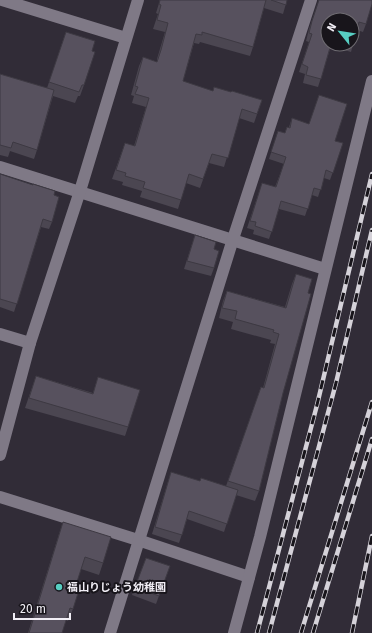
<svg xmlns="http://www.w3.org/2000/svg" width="372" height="633" font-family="'Fira Sans','Noto Sans JP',sans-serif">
<rect width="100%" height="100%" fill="#312c37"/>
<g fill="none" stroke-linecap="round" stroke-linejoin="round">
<g stroke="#7f7986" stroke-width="12">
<polyline points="2,0 126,38"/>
<polyline points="0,167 325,269"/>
<polyline points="0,334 30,343"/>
<polyline points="0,455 30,343 80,191 138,0"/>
<polyline points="0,497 138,540 249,577"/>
<polyline points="110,633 233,239 311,0"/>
<polyline points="234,633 260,537 372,81"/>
</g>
<g stroke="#d5d2d9" stroke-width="4.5">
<g id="rail">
<polyline points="257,633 317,405 372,174"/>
<polyline points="269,633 336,383 372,230"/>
<polyline points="301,633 372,402"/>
<polyline points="313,633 372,439"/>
<polyline points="352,633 372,536"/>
</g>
</g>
<use href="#rail" stroke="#18151b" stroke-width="3" stroke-dasharray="9" stroke-linecap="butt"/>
</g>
<g fill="#4b4651" fill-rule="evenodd">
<polygon points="160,0 287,0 283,14 264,8 253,47 250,56 200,42 199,44 194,43 183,81 212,91 231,92 262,100 254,123 239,118 224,167 209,163 200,188 186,183 178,209 140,197 142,191 122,185 123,182 112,179 125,143 134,146 146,107 132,103 134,96 131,95 139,66 143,57 157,62 157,59 165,32 153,29 158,14 156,13"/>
<path d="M319,0H372L366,24L363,32L357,30L351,52L331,46L318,87L303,83L305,74L299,72L309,42L306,41L309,29ZM352,20V44H328Z"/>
<polygon points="66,32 92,51 84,85 80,96 78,96 75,103 53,96 37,150 34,159 10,151 8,157 0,155 0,74 47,88"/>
<polygon points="292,118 335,141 343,143 330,180 324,178 318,197 312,195 305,216 279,209 269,239 253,234 254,230 247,228 262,183 275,187 284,164 269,159 278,131 285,133 287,127 289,127"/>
<polygon points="0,174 54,195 52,222 49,229 41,227 14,312 0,307"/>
<polygon points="195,235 214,249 214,268 211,276 184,269"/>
<polygon points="296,274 283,393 259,491 255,501 236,495 224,532 187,519 179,543 152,534 171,472 200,481 226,486 261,387 263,388 275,344 270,343 271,340 231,329 233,322 219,318 223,301 227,291 285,307 292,284"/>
<polygon points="36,376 93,393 98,377 128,427 125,436 25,408"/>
<polygon points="63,522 103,563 99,575 81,569 75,588 73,609 68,621 66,620 62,633 28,633 59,534"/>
<polygon points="146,558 170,566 156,604 132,595"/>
</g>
<g fill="#57515e" stroke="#3d3942">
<polygon points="160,0 266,0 253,47 202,32 202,35 196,34 183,81 213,91 214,87 231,92 232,91 262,100 257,114 242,109 228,158 212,154 203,179 189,174 181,200 143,188 145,182 125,176 126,173 116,170 125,143 135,146 149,98 135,94 138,87 135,86 143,57 157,62 161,50 168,23 157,20 161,5 159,4"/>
<polygon points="271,0 287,0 286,5"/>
<polygon points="319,0 372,0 372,4 366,24 359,22 353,44 352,43 352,20 328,20 328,44 331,44 321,79 306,75 308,67 302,64 312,34 309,33 312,21"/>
<polygon points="66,32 95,41 92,51 95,52 84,85 82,85 79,92 49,82"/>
<polygon points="0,74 54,90 37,150 13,142 11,148 0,145"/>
<polygon points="319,95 347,104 335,141 343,143 333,173 326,170 321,190 314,188 308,209 281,201 272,232 255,226 256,222 250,221 262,183 276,187 286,157 271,152 278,131 285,133 287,127 290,128 292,118 309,124"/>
<polygon points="0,174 33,185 33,184 55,191 54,195 59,197 52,222 43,219 17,304 0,299"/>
<polygon points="195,235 216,242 214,249 219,251 214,268 187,261"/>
<polygon points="296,274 312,279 308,293 311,294 283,393 259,491 228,481 261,387 264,388 279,334 273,332 274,330 235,319 237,311 222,308 227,291 286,308"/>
<polygon points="36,376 93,394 98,377 140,390 128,427 29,398"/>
<polygon points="171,472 200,481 201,478 238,490 227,524 189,511 182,535 155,527"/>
<polygon points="63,522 111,537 103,563 85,557 75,588 79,590 73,609 70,608 62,633 29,633"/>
<polygon points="146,558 170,566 159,596 135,587"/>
</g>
<circle fill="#57cec2" stroke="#18151b" stroke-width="1.5" cx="59" cy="587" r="4"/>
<g text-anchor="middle" stroke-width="4" stroke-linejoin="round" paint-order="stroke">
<g font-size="11" font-weight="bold" fill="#f1eef5" stroke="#18151b" text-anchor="start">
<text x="67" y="591">福山りじょう幼稚園</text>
</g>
</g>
<g transform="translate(340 32) rotate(300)"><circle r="19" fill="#18151b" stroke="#6f6c72"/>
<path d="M0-3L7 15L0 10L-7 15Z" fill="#57cec2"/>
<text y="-6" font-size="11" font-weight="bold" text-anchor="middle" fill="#f1eef5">N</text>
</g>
<path d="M14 613v6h56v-6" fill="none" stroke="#f1eef5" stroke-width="2"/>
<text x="20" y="613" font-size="12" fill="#f1eef5" stroke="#18151b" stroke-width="3" paint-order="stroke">20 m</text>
</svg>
